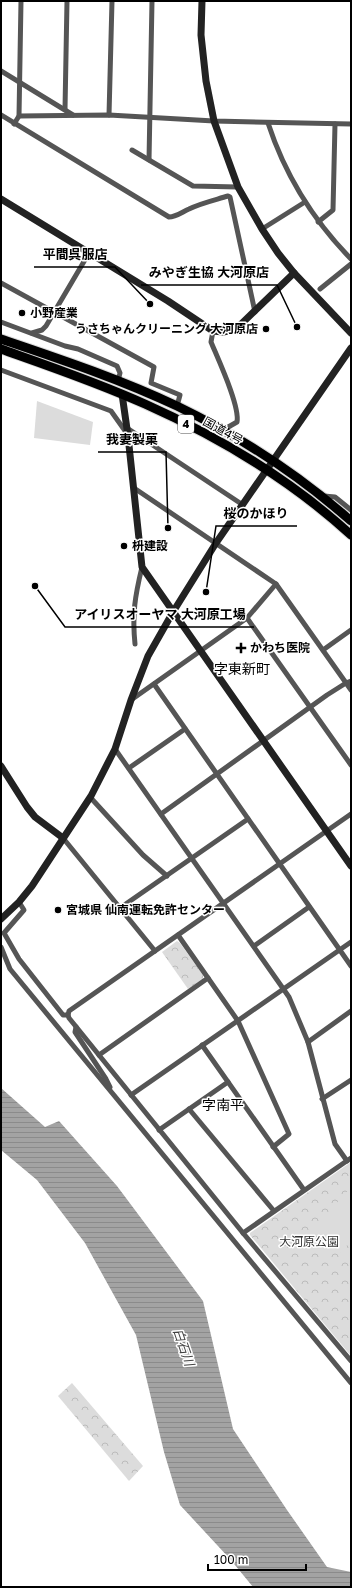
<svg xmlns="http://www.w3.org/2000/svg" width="352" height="1588" font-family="'Golos Text','Noto Sans JP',sans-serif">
<defs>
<pattern id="park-crowns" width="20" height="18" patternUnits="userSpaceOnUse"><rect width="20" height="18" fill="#dcdcdc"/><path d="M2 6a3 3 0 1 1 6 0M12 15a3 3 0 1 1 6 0" fill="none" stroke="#bbb"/></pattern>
<pattern id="water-rules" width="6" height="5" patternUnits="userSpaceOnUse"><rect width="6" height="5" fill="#a3a3a3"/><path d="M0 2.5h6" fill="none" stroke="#8b8b8b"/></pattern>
</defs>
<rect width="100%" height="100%" fill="#fff"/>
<g fill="url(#park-crowns)">
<polygon points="177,941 180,943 203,975 203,979 188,989 162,952"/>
<polygon points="351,1162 351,1356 250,1235 250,1233"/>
<polygon points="72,1383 143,1466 129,1481 58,1396"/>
</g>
<g fill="#dcdcdc">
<polygon points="37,401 93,422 90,445 34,438"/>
<polygon points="351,1187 351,1241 340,1253 313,1229"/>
</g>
<polygon fill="url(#water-rules)" points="1,1088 45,1127 59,1121 117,1186 203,1301 233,1429 287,1510 327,1567 351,1572 351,1587 253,1587 230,1559 180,1505 164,1452 136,1335 85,1243 37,1180 1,1150"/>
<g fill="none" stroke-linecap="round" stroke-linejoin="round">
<g stroke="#dbdbdb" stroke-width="11">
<g id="highway">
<path d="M1,339C60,359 120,379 177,406C239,436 299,475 351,521"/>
<path d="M1,349C49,366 99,383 145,404C219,437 291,480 351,535"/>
</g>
</g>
<g stroke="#555" stroke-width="5">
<polyline points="1,71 73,115"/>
<polyline points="65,109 67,1"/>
<path d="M1,115L169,217C176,217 182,212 189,209C201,203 215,200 228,196L230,197L255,312"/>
<polyline points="109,115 112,1"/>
<polyline points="19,116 109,115 214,121 351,124"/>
<path d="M268,123C285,175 313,220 351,259"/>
<polyline points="14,124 19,116 21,1"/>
<polyline points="132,150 193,186 238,187"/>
<polyline points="149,160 152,1"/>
<polyline points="318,222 333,210 335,124"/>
<polyline points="262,229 305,202"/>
<polyline points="1,283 154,367 151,383 180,395 177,406"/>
<polyline points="320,289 351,264"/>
<polyline points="1,322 65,346 78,349 117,366 120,373 118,381"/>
<path d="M213,331L211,342C218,359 240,406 237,422L223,430"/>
<polyline points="32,333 42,330 46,326 89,253"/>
<polyline points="1,370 111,411 128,435"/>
<polyline points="127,428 243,505"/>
<polyline points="134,488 276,584 351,690"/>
<polyline points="324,496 335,497 351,510"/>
<polyline points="247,618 351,765"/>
<path d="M135,644C132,614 135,596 142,567"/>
<polyline points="323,650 351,630"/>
<polyline points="154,684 351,966"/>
<polyline points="131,700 247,618 276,584"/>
<polyline points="115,749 289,997 308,1042 335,1144 347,1161"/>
<polyline points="129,768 185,729"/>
<polyline points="90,797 143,855 167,876"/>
<polyline points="161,814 327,695 346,683 351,681"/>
<polyline points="351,814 69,1011 68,1015 69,1018 243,1233 351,1361"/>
<polyline points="63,838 155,951"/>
<polyline points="19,902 24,910 4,933 19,959 63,1015 68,1015"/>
<polyline points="120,908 248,819"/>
<polyline points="178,935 238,1021 289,1134 273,1147"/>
<polyline points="254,946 309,907"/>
<polyline points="1,947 10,969 351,1383"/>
<polyline points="76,1027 75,1032 106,1079 110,1087"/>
<polyline points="308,1042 351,1011"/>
<polyline points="202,1045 304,1190"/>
<polyline points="99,1055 208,978"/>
<polyline points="131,1095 351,942"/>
<polyline points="322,1099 351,1080"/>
<polyline points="189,1109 274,1211"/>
<polyline points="159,1130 228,1082"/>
<polyline points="243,1233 351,1158"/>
</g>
<g stroke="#222" stroke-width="7">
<polyline points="202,1 201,35 206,81 214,121 238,187 262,229 278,253 294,273 351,333"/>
<polyline points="1,199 168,301 213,331 223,332 235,330 294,273"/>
<polyline points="122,394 128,436 142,567 351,866"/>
<polyline points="1,766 27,807 35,817 63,838"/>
<polyline points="1,919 19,902 32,886 91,796 115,749 131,700 148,656 173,612 216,543 351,348"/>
</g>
<use href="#highway" stroke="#000" stroke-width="9"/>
</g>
<g fill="#000" stroke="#fff" stroke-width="1.5">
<circle cx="22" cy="313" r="4"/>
<circle cx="266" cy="329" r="4"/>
<circle cx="124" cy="546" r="4"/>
<path d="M239 642h4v4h4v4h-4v4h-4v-4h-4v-4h4z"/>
<circle cx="58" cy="910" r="4"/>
</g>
<g text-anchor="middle" stroke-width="3" stroke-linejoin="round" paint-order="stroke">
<rect fill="#fff" stroke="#4c4c4c" stroke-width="1" x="178" y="415" width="16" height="18" rx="3"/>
<g font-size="11" font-weight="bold" fill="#000">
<text x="186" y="428">4</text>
</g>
<g font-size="12" font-weight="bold" fill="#000" stroke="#fff" text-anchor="start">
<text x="30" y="317">小野産業</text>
<text x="258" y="333" text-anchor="end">うさちゃんクリーニング 大河原店</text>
<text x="132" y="550">枡建設</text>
<text x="250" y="652">かわち医院</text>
<text x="66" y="914">宮城県 仙南運転免許センター</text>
</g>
<g font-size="12" fill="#000" stroke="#fff">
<text transform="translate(223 431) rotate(29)" y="4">国道4号</text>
</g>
<g font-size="12" fill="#333" stroke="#fff">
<text x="309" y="1246">大河原公園</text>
</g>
<g font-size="13" font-style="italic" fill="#444" stroke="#fff">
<text transform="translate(184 1347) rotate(71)" y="5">白石川</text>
</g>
<g font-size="14" fill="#000" stroke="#fff">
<text x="242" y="674">字東新町</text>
<text x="223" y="1110">字南平</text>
</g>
</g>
<path fill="none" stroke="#000" stroke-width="1.5" d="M150 304L115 267H34M297 327L277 285H141M168 528L166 452H98M206 592L216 526H297M35 586L65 627H254"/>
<g fill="#000" stroke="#fff" stroke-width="1.5">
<circle cx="150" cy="304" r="4"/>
<circle cx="297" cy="327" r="4"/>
<circle cx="168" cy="528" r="4"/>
<circle cx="206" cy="592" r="4"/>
<circle cx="35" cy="586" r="4"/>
</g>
<g font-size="13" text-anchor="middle" font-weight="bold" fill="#000" stroke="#fff" stroke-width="3" stroke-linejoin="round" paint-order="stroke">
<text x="75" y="259">平間呉服店</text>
<text x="209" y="277">みやぎ生協 大河原店</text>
<text x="132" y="444">我妻製菓</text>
<text x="256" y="518">桜のかほり</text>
<text x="160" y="619">アイリスオーヤマ 大河原工場</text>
</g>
<rect width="352" height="1588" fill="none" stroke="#000000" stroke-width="4"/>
<path d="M208 1564v6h98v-6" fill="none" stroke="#000000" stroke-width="2"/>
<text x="214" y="1564" font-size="12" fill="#000000" stroke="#ffffff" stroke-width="3" paint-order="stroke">100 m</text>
</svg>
